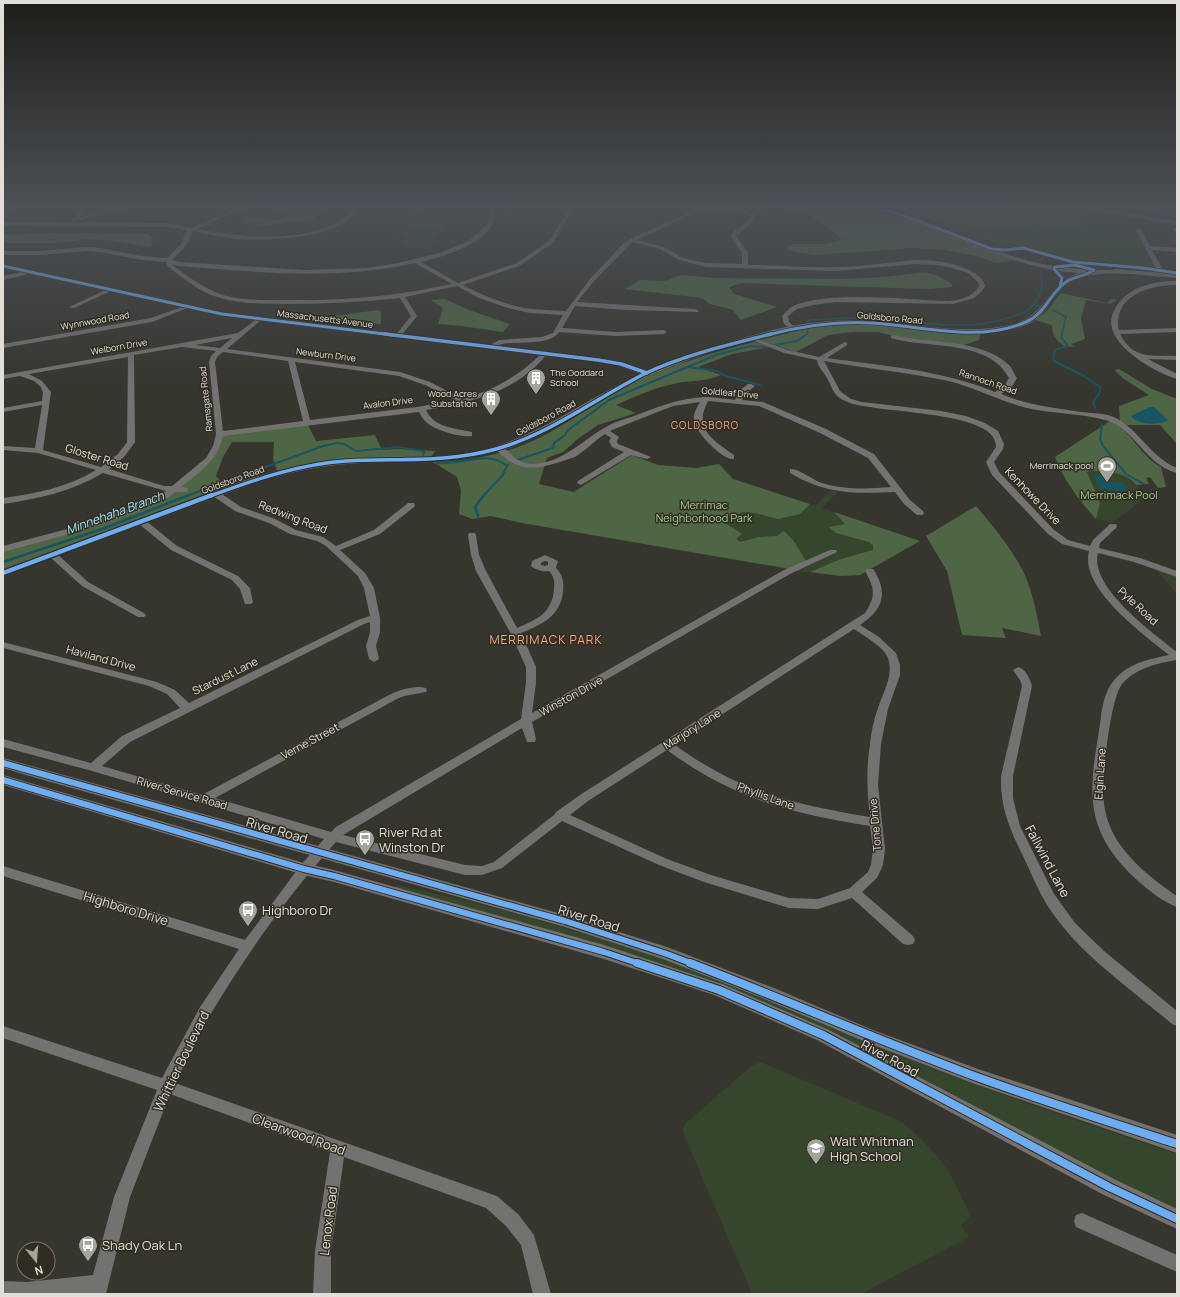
<svg xmlns="http://www.w3.org/2000/svg" width="1180" height="1297" font-family="Manrope,sans-serif">
<rect width="100%" height="100%" fill="#36352e"/>
<g fill="#35462d">
<polygon points="417,208 420,208 413,218 451,220 427,250 408,249 404,242 402,233 397,234"/>
<polygon points="887,208 1024,208 1047,211 1058,209 1088,213 1085,225 1142,234 1163,269 1076,263 1008,246 939,223"/>
<polygon points="1110,276 1139,277 1144,279 1091,281 1088,279"/>
<polygon points="632,455 658,465 696,468 719,464 733,479 815,506 832,490 838,492 822,508 920,541 860,575 841,576 804,572 522,523"/>
<path d="M1095,471C1107,471 1129,474 1136,485L1139,486L1140,500L1138,503L1112,523L1096,519L1100,503L1087,472Z"/>
<polygon points="1154,568 1177,577 1177,594 1157,571"/>
<polygon points="397,885 467,901 520,915 598,938 678,963 941,1072 1026,1103 1177,1154 1177,1211 1027,1136 908,1071 816,1026 395,888"/>
<path d="M758,1063H763L900,1121C917,1133 938,1155 949,1172C957,1186 963,1202 971,1216L961,1225L969,1237L861,1294H752L684,1135L683,1129L685,1124L751,1066Z"/>
</g>
<g fill="#4e6644">
<path d="M277,208H325L314,219L262,226L239,223C250,212 264,221 277,220C281,220 285,217 289,215L271,210Z"/>
<path d="M787,208H864L889,213L1018,260L996,263L976,256L945,250L911,248L815,255L789,251L787,247L794,244H825L842,240C827,224 808,213 787,208Z"/>
<polygon points="48,233 148,234 153,238 151,247 106,240 88,239 56,243 3,243 3,235"/>
<polygon points="925,272 936,275 953,284 951,287 930,289 742,283 729,287 734,294 777,307 741,320 733,310 710,304 702,298 625,289 640,280 665,281 681,275 715,278 842,279 885,277"/>
<path d="M1061,293L1107,303L1111,299L1116,300L1111,304L1086,300L1081,318L1085,339L1071,344L1075,347C1072,346 1068,347 1065,346C1058,343 1051,333 1052,325L1035,320L1046,312Z"/>
<polygon points="445,299 469,310 510,324 503,332 462,326 438,324 443,308 431,300"/>
<polygon points="378,310 381,312 381,324 334,321 334,316"/>
<polygon points="853,324 941,332 981,333 979,340 957,347 893,336 878,332 852,332 828,335 796,352 760,340 814,327"/>
<path d="M755,342L769,347L732,354L698,367L721,375C704,382 694,380 678,383C656,387 636,396 616,405L636,413L598,425L579,438L563,452L547,458L539,484L574,492L632,455L658,465L696,468L719,464L733,479L810,504L800,514L778,519L755,513L744,512L727,517L722,521L742,534L736,539L740,542L759,537L777,536L784,531L793,540L806,561L791,569L522,523L491,516L472,519L459,514L461,490L457,477L433,462C469,461 507,454 539,438C572,421 602,399 634,383C673,364 714,352 755,342Z"/>
<polygon points="1119,369 1152,389 1177,399 1177,444 1160,425 1127,425 1120,421 1119,406 1149,395 1124,379 1114,370"/>
<path d="M1110,421C1132,431 1140,456 1161,467L1166,487L1158,488L1150,477L1146,478L1149,484L1136,485C1129,473 1100,469 1087,472L1100,503L1096,519C1079,500 1064,481 1055,457Z"/>
<polygon points="307,423 316,441 375,435 382,450 397,449 435,451 429,460 366,460 278,473 273,459 274,442 232,442 223,457 216,476 222,483 230,489 3,569 3,549 74,530 161,498 209,459 220,434"/>
<path d="M976,506C994,527 1012,549 1024,573C1033,593 1037,615 1041,636L1002,628L1006,638L962,635L947,571L926,536Z"/>
<polygon points="834,512 920,541 860,575 841,576 810,572 841,559 873,550 873,545 869,542 836,533 829,527 845,524"/>
</g>
<g fill="#175562">
<polygon points="1121,208 1148,208 1177,212 1177,216"/>
<path d="M1150,407H1154L1168,420C1159,426 1137,425 1131,416Z"/>
<polygon points="1094,475 1106,476 1108,482 1124,483 1127,491 1100,489"/>
</g>
<g fill="none" stroke-linecap="round" stroke-linejoin="round">
<g stroke="#175562" stroke-width="1.5">
<path d="M1034,208C1027,227 1035,229 1048,243V253L1041,260"/>
<polyline points="1034,304 1041,307"/>
<polyline points="1053,310 1066,317 1062,335"/>
<path d="M805,335L808,333L806,322L811,320C827,319 844,318 860,318C909,319 957,333 1005,319C1019,315 1028,313 1036,301C1043,289 1044,284 1040,270"/>
</g>
<g stroke="#175562" stroke-width="2">
<polyline points="1062,334 1061,337 1068,346 1055,350 1053,358 1054,361 1084,376 1100,387 1100,392 1093,402 1095,408"/>
<polyline points="688,367 717,371 726,376 760,385"/>
<polyline points="1102,424 1100,439 1103,446 1126,474 1144,484"/>
<polyline points="517,460 553,448 554,443 565,435 568,430 609,400 716,355 750,346 764,347 797,341 807,334"/>
<path d="M437,463C461,466 487,449 507,466L508,465"/>
<polyline points="246,474 323,446 337,443 344,444 356,451 398,447 424,451 423,457"/>
<polyline points="187,496 232,479"/>
<polyline points="483,496 502,476 507,466"/>
</g>
<g stroke="#175562" stroke-width="2.5">
<polyline points="478,516 475,507 484,495"/>
<polyline points="3,562 105,528 189,495"/>
</g>
<g fill="#747171" fill-rule="evenodd">
<polygon points="8,208 13,208 3,220 3,214"/>
<polygon points="80,208 85,208 79,218 116,208 123,208 72,222 71,221"/>
<path d="M237,208H243L197,229C241,237 299,244 340,221C345,218 349,212 353,208H358C354,212 350,218 345,222C323,239 262,241 235,239C221,237 207,234 193,231L186,246L172,260L179,262L304,270L367,268L398,263L440,253L470,240L487,224L490,217L488,208H493C505,239 442,257 421,262L458,283L517,263L549,241L570,208H574L553,243L519,266L463,285C482,295 503,304 525,308C538,310 552,310 566,311L590,279L624,243L630,239L699,208H734L746,210L754,214L756,219L736,236L748,253V265C777,265 807,268 836,267C863,267 889,262 915,260C933,259 981,265 985,286L982,291L974,298L953,304L835,302L813,305L797,309L788,316L789,322L796,328L793,330L784,324L782,316C785,313 789,308 793,306C830,290 908,300 949,301C961,300 973,297 979,286L978,282L968,273L948,267L936,265L916,264L836,271L706,267L679,260L660,249L633,242L594,281L577,302L696,309L699,311L698,312L625,310L575,306L562,328L616,332L664,330L667,332L664,334L616,336L559,332C551,346 517,341 502,344C497,345 493,349 488,348V346L499,340L542,337L553,333L563,315L530,313L508,308L479,298L457,286L405,297L417,316L400,337L398,338L395,336L411,316L400,298C361,302 323,304 284,304C262,304 239,304 217,297C199,292 184,278 168,267L166,262L141,260L100,252L86,251L40,255H3V251H40L86,247L100,248L141,256L167,258L181,244L187,230L168,227L3,226V222L168,223L191,228ZM729,210L742,212L750,216V219L734,231L730,236L742,253V264L706,263L683,258L664,247L637,240L700,211ZM415,263L452,284C397,296 342,301 286,300C265,300 244,301 223,295C210,291 198,283 186,275C181,271 175,268 172,264L178,266C257,272 337,281 415,263Z"/>
<polygon points="1176,228 1177,229 1177,234 1173,230"/>
<polygon points="1137,229 1141,229 1150,246 1177,248 1177,252 1152,250 1163,270 1162,275 1157,274 1157,270 1136,230"/>
<polygon points="31,270 33,271 33,273 3,280 3,276"/>
<path d="M1177,281V285C1150,285 1113,295 1119,330L1177,328V332L1120,334C1133,360 1152,355 1177,356V360L1148,359L1177,374V379C1157,373 1120,352 1113,331C1110,324 1111,317 1114,311C1125,287 1153,281 1177,281Z"/>
<polygon points="108,289 113,290 74,308 69,307"/>
<polygon points="185,306 190,307 152,322 3,348 3,344 151,318"/>
<path d="M258,318L260,319V321L227,349L400,372L430,382L463,399C494,390 519,376 542,353L547,354C518,391 471,403 426,410C434,428 455,428 472,432V436C461,438 434,430 426,422C423,419 421,416 419,412L223,436C218,460 199,473 181,487L187,488L188,490L187,492H175L169,497L137,512L77,532L3,552V546L71,528L131,508L166,491L103,473C73,491 38,499 3,504V498C35,494 68,487 96,470L38,453L3,450V446L35,448L42,405L3,412V408L42,401L43,392L40,386L34,381L20,376L3,379V375L238,333ZM232,338L220,348L195,345ZM182,347L216,351L211,356L209,362L216,434L213,446L206,458L172,486H164L109,469L124,457L135,442L134,355ZM223,352L288,361L303,421L223,431L215,362L217,357ZM128,357L127,442L118,454L101,467L43,450L51,392L42,381L29,374ZM295,362L399,376L425,385L455,400L417,407L310,420Z"/>
<path d="M893,335C929,344 980,338 1009,365C1012,368 1014,374 1017,378L1011,388L1001,394C1026,405 1054,408 1081,412C1090,413 1102,413 1111,416C1138,426 1148,456 1177,468V473C1145,465 1135,428 1105,420C1080,413 1053,414 1027,408C998,401 973,386 944,380C904,372 863,368 824,361L840,391L851,399L862,402L941,411L966,416L985,423L998,431L1004,444L1003,449L994,462L999,472L1054,530L1068,540L1090,546L1093,540L1110,524H1116L1117,526L1116,528L1100,543L1099,548L1140,558L1177,571V577L1134,562L1098,553C1089,587 1153,633 1177,652V660C1158,663 1136,668 1122,684C1110,699 1101,782 1104,803C1105,814 1109,825 1114,835C1128,860 1153,880 1177,896V907C1163,902 1148,890 1137,880C1085,832 1088,796 1099,731C1102,712 1102,692 1117,677C1130,663 1150,659 1169,655C1143,634 1079,588 1089,551L1062,544L1048,534L992,475L986,462L996,447C998,408 868,415 843,400C833,395 832,387 827,378C824,372 818,368 817,360L784,353L749,339L754,338L788,350L819,357L845,342L847,343V345L827,358C883,366 942,370 995,392L1005,385L1009,378C989,339 927,349 891,338V336Z"/>
<path d="M748,384H751L755,386L745,394L742,400L763,402L826,429L874,454L910,500L923,511L924,513L923,515H917L904,504L895,492C855,494 825,494 790,473V469C798,468 813,480 822,483C844,490 868,489 891,487L868,458L820,433L759,406L708,401C693,429 713,440 734,455V459H731C719,456 696,433 694,420C693,413 697,408 700,402L673,406L612,430L610,431L619,437L617,441L618,444L651,457L647,459L631,455L581,485L577,483L578,481L624,452L612,447L609,441L611,438L605,434C594,441 585,451 575,457C570,459 564,460 560,462C533,471 514,471 495,448L499,446C511,449 513,464 533,464C563,463 582,440 606,427C614,422 625,419 634,416C657,407 680,398 705,397C715,397 726,399 735,400L739,391Z"/>
<path d="M213,492H219L241,507L275,519L296,530L323,537L336,546L374,530L408,503H414L415,505L414,507L380,534L340,550L365,573L374,588L380,618V632L376,646L379,659L374,662L369,659L366,646L370,632V622L364,624L130,742L102,766L202,795L389,695C399,690 415,685 426,688L427,690L426,692L404,696L397,699L215,798L331,832L336,827L521,719L526,683V667L510,632L476,571L471,555L468,535L469,533H475L476,535L479,555L486,571L517,628C538,619 552,613 554,589C555,582 554,576 549,571C544,572 535,570 531,566L532,561L545,555L558,561L556,568C563,575 564,582 563,591C561,616 541,625 521,633L536,667V683L532,713L784,570L830,550H836L837,552L790,574L532,722L536,739L535,742H527L522,728L343,835L465,865L482,866L494,862L554,815L556,812L580,795L865,613C876,596 875,589 865,571L867,569H873C889,593 883,610 860,625L879,637L896,653L900,665V675L888,709L881,744L878,785L885,849L883,865L877,878L862,892L913,936L915,940L913,944L908,945L903,944L852,898L818,909L789,908L704,882L659,865L562,821L502,868L482,875H465L336,842C289,894 246,955 210,1015C197,1036 187,1060 175,1083L497,1196L518,1214L534,1235L551,1294H533L521,1245L506,1226L486,1208L344,1157L331,1251V1294H313L315,1251L330,1152L170,1094L130,1197L106,1294H88L89,1293L3,1294V1281L27,1282L93,1275L114,1197L157,1090L3,1038V1026L162,1078L200,1007L239,949L3,876V866L245,940L300,866L324,839L92,771L3,747V739L91,763L122,736L180,708L167,694L149,686L3,648V642L157,682L175,690L189,703L358,620L370,616L364,588L358,576L326,546L317,541L290,534L269,523L235,511L213,496L212,494ZM545,561L548,562V565L545,566L541,565V563ZM854,629C864,636 884,647 888,658C894,676 883,692 878,708C874,719 871,732 870,744C866,768 867,792 870,817C792,804 740,792 675,745ZM667,750C734,799 790,813 870,826L873,849L871,865L868,872L850,888L818,899L789,898L711,875L667,859L570,815L588,801Z"/>
<polygon points="142,519 145,520 177,546 238,576 250,588 253,602 251,604 245,604 240,589 232,580 171,550 139,524 138,522 139,520"/>
<polygon points="53,552 56,553 88,582 144,613 146,615 144,617 138,617 82,586 50,557 49,555 50,553"/>
<path d="M1018,667C1026,669 1030,679 1032,686L1013,776V798L1020,826L1054,894L1075,923L1104,951L1177,1011V1026L1172,1024C1130,988 1080,955 1049,908C1038,891 1031,872 1022,854C1009,828 1000,806 1001,776L1022,686L1020,680L1013,670Z"/>
<polygon points="1082,1213 1177,1255 1177,1272 1076,1227 1074,1221 1076,1215"/>
</g>
<g fill="#74716f" fill-rule="evenodd">
<path d="M861,208C872,206 885,210 897,213C941,226 982,248 1026,260C1054,268 1083,270 1111,270L1116,269L1177,274V278C1148,276 1091,266 1067,284C1043,302 1050,321 1013,329C941,343 870,315 799,329C738,342 675,361 620,390C581,410 545,437 503,450C452,465 400,460 348,464C317,466 287,473 257,482L3,576V569L251,478C282,469 313,461 346,458C391,455 438,460 482,450C540,436 587,398 641,374L619,366L598,362L222,316L3,268V264L222,312L598,358C607,359 616,360 625,363C631,365 641,370 648,370C652,370 685,356 693,354C737,339 784,324 831,321C892,316 953,339 1014,324C1045,316 1049,283 1079,273C1017,269 963,239 905,220C894,216 868,213 861,208Z"/>
<polygon points="3,758 565,915 667,947 774,988 873,1030 978,1069 1177,1135 1177,1153 972,1083 861,1040 762,998 663,959 565,927 33,777 3,768"/>
<polygon points="3,775 304,863 334,870 604,945 725,985 829,1030 1116,1180 1177,1209 1177,1229 1102,1194 817,1040 714,995 604,959 334,882 304,875 3,785"/>
</g>
<polygon fill="#716e6a" fill-rule="evenodd" points="1085,208 1099,208 1177,221 1177,225 1089,210"/>
<g stroke="#302c21" stroke-width="4.5">
<g id="cycleway-far4">
<polyline points="875,208 905,216 992,249 1006,250 1023,248 1073,262 1143,268 1177,273"/>
<polyline points="3,266 222,314 393,335"/>
<path d="M767,335C802,326 836,321 872,323C922,326 977,343 1026,322C1045,314 1050,293 1066,282C1075,276 1086,276 1094,270L1075,265L1055,267L1054,269L1062,278L1060,287"/>
</g>
</g>
<g stroke="#302c21" stroke-width="5.5">
<g id="cycleway-far3">
<polyline points="385,334 598,360 621,364 647,373"/>
<path d="M210,496C254,480 299,464 346,461C397,458 447,463 496,449C550,434 595,399 644,374C684,355 728,345 771,334"/>
</g>
</g>
<g stroke="#302c21" stroke-width="7">
<polyline id="cycleway-far2" points="3,573 212,495"/>
</g>
<g stroke="#302c21" stroke-width="8">
<g id="cycleway-far1">
<polyline points="3,763 565,921 667,954 693,964"/>
<polyline points="3,780 304,869 334,876 604,952 640,964"/>
</g>
</g>
<g stroke="#302c21" stroke-width="10">
<g id="cycleway">
<polyline points="637,963 719,990 823,1035 1109,1187 1177,1219"/>
<path d="M690,963C786,1000 880,1041 977,1077C1043,1101 1110,1122 1177,1144"/>
</g>
</g>
<use href="#cycleway-far4" stroke="#6dadf4" stroke-width="3"/>
<use href="#cycleway-far3" stroke="#6dadf4" stroke-width="3.5"/>
<use href="#cycleway-far2" stroke="#6dadf4" stroke-width="4.5"/>
<use href="#cycleway-far1" stroke="#6dadf4" stroke-width="6"/>
<use href="#cycleway" stroke="#6dadf4" stroke-width="8"/>
</g>
<linearGradient id="sky" x2="0" y2="1"><stop stop-color="#1e1d19"/><stop offset="0.53" stop-color="#4c5157"/><stop offset="1" stop-color="#4c5157" stop-opacity="0"/></linearGradient>
<rect width="1180" height="389" fill="url(#sky)"/>
<defs>
<g id="building-pin" transform="scale(1)"><path d="M0 17L-7.5 6A9.5 9.5 0 1 1 7.5 6Z" fill="#a5a49c" stroke="#302c21"/><path d="M-4-6H4V6H1V3H-1V6H-4ZM-2.5-4.3h1.7v1.8h-1.7ZM.8-4.3h1.7v1.8H.8ZM-2.5-1h1.7V.8h-1.7ZM.8-1h1.7V.8H.8Z" fill="#fff"/></g>
<g id="stadium-pin" transform="scale(1)"><path d="M0 17L-7.5 6A9.5 9.5 0 1 1 7.5 6Z" fill="#a5a49c" stroke="#302c21"/><path d="M0-5a6.5 5 0 1 0 0 10a6.5 5 0 1 0 0-10ZM-3.5-1.8h7v3.6h-7Z" fill="#fff"/></g>
<g id="bus-pin" transform="scale(1)"><path d="M0 17L-7.5 6A9.5 9.5 0 1 1 7.5 6Z" fill="#a5a49c" stroke="#302c21"/><path d="M-5-6H5V4H4V6H2V4H-2V6H-4V4H-5ZM-3.5-4V0h7V-4ZM-3.5 1.2v1.5H-2V1.2ZM2 1.2v1.5H3.5V1.2Z" fill="#fff"/></g>
<g id="school-pin" transform="scale(1)"><path d="M0 17L-7.5 6A9.5 9.5 0 1 1 7.5 6Z" fill="#a5a49c" stroke="#302c21"/><path d="M0-5L7-2L0 1L-7-2ZM-4 1L0 2.5L4 1V4Q0 6-4 4Z" fill="#fff"/></g>
</defs>
<g fill-rule="evenodd">
<use href="#building-pin" x="536" y="378"/>
<use href="#building-pin" x="491" y="399"/>
<use href="#stadium-pin" x="1107" y="466"/>
<use href="#bus-pin" x="365" y="839"/>
<use href="#bus-pin" x="248" y="910"/>
<use href="#school-pin" x="816" y="1148"/>
<use href="#bus-pin" x="88" y="1245"/>
</g>
<g text-anchor="middle" stroke-width="3" stroke-linejoin="round" paint-order="stroke">
<g font-size="9" fill="#e1dfd7" stroke="#302c21">
<text transform="translate(890 318) rotate(5)" y="3">Goldsboro Road</text>
<text transform="translate(325 319) rotate(7)" y="3">Massachusetts Avenue</text>
<text transform="translate(95 321) rotate(-10)" y="3">Wynnwood Road</text>
<text transform="translate(119 347) rotate(-10)" y="3">Welborn Drive</text>
<text transform="translate(326 355) rotate(7)" y="3">Newburn Drive</text>
<text transform="translate(988 382) rotate(19)" y="3">Rannoch Road</text>
<text transform="translate(730 393) rotate(5)" y="3">Goldleaf Drive</text>
<text transform="translate(206 399) rotate(-96)" y="3">Ramsgate Road</text>
<text transform="translate(388 403) rotate(-7)" y="3">Avalon Drive</text>
<text transform="translate(546 418) rotate(-28)" y="3">Goldsboro Road</text>
<text transform="translate(233 480) rotate(-20)" y="3">Goldsboro Road</text>
</g>
<g font-size="9" fill="#e1dfd7" stroke="#302c21" text-anchor="end">
<text x="550" y="376" text-anchor="start">The Goddard<tspan x="550" dy="10">School</tspan></text>
<text x="477" y="397">Wood Acres<tspan x="477" dy="10">Substation</tspan></text>
<text x="1093" y="469">Merrimack pool</text>
</g>
<g font-size="10" letter-spacing="1" fill="#f6aa8b" stroke="#302c21">
<text x="705" y="429">GOLDSBORO</text>
</g>
<g font-size="11" fill="#e1dfd7" stroke="#302c21">
<text transform="translate(97 457) rotate(17)" y="4">Gloster Road</text>
<text transform="translate(1033 496) rotate(46)" y="4">Kenhowe Drive</text>
<text transform="translate(293 517) rotate(21)" y="4">Redwing Road</text>
<text transform="translate(1138 606) rotate(43)" y="4">Pyle Road</text>
<text transform="translate(101 658) rotate(15)" y="4">Haviland Drive</text>
<text transform="translate(225 676) rotate(-26)" y="4">Stardust Lane</text>
<text transform="translate(571 696) rotate(-29)" y="4">Winston Drive</text>
<text transform="translate(692 729) rotate(-32)" y="4">Marjory Lane</text>
<text transform="translate(310 741) rotate(-28)" y="4">Verne Street</text>
<text transform="translate(1100 774) rotate(-86)" y="4">Elgin Lane</text>
<text transform="translate(182 793) rotate(16)" y="4">River Service Road</text>
<text transform="translate(766 796) rotate(20)" y="4">Phyllis Lane</text>
<text transform="translate(875 825) rotate(-95)" y="4">Tone Drive</text>
</g>
<g font-size="11" fill="#a2cf8f" stroke="#302c21">
<text x="1119" y="499">Merrimack Pool</text>
<text x="704" y="509">Merrimac<tspan x="704" dy="13">Neighborhood Park</tspan></text>
</g>
<g font-size="12" font-style="italic" fill="#9feafe" stroke="#302c21">
<text transform="translate(115 513) rotate(-20)" y="4">Minnehaha Branch</text>
</g>
<g font-size="12" letter-spacing="1" fill="#f6aa8b" stroke="#302c21">
<text x="546" y="644">MERRIMACK PARK</text>
</g>
<g font-size="13" fill="#e1dfd7" stroke="#302c21">
<text transform="translate(277 830) rotate(16)" y="5">River Road</text>
<text transform="translate(1048 861) rotate(62)" y="5">Fallwind Lane</text>
<text transform="translate(126 908) rotate(17)" y="5">Highboro Drive</text>
<text transform="translate(589 918) rotate(17)" y="5">River Road</text>
<text transform="translate(890 1058) rotate(28)" y="5">River Road</text>
<text transform="translate(181 1061) rotate(-64)" y="5">Whittier Boulevard</text>
<text transform="translate(299 1134) rotate(20)" y="5">Clearwood Road</text>
<text transform="translate(328 1221) rotate(-83)" y="5">Lenox Road</text>
</g>
<g font-size="13" fill="#e1dfd7" stroke="#302c21" text-anchor="start">
<text x="379" y="837">River Rd at<tspan x="379" dy="15">Winston Dr</tspan></text>
<text x="262" y="915">Highboro Dr</text>
<text x="830" y="1146">Walt Whitman<tspan x="830" dy="15">High School</tspan></text>
<text x="102" y="1250">Shady Oak Ln</text>
</g>
</g>
<rect width="1180" height="1297" fill="none" stroke="#e1dfd7" stroke-width="8"/>
<g transform="translate(36 1261) rotate(163)"><circle r="19" fill="#302c21" stroke="#77746a"/>
<path d="M0-3L7 15L0 10L-7 15Z" fill="#a5a49c"/>
<text y="-6" font-size="11" font-weight="bold" text-anchor="middle" fill="#e1dfd7">N</text>
</g>
</svg>
